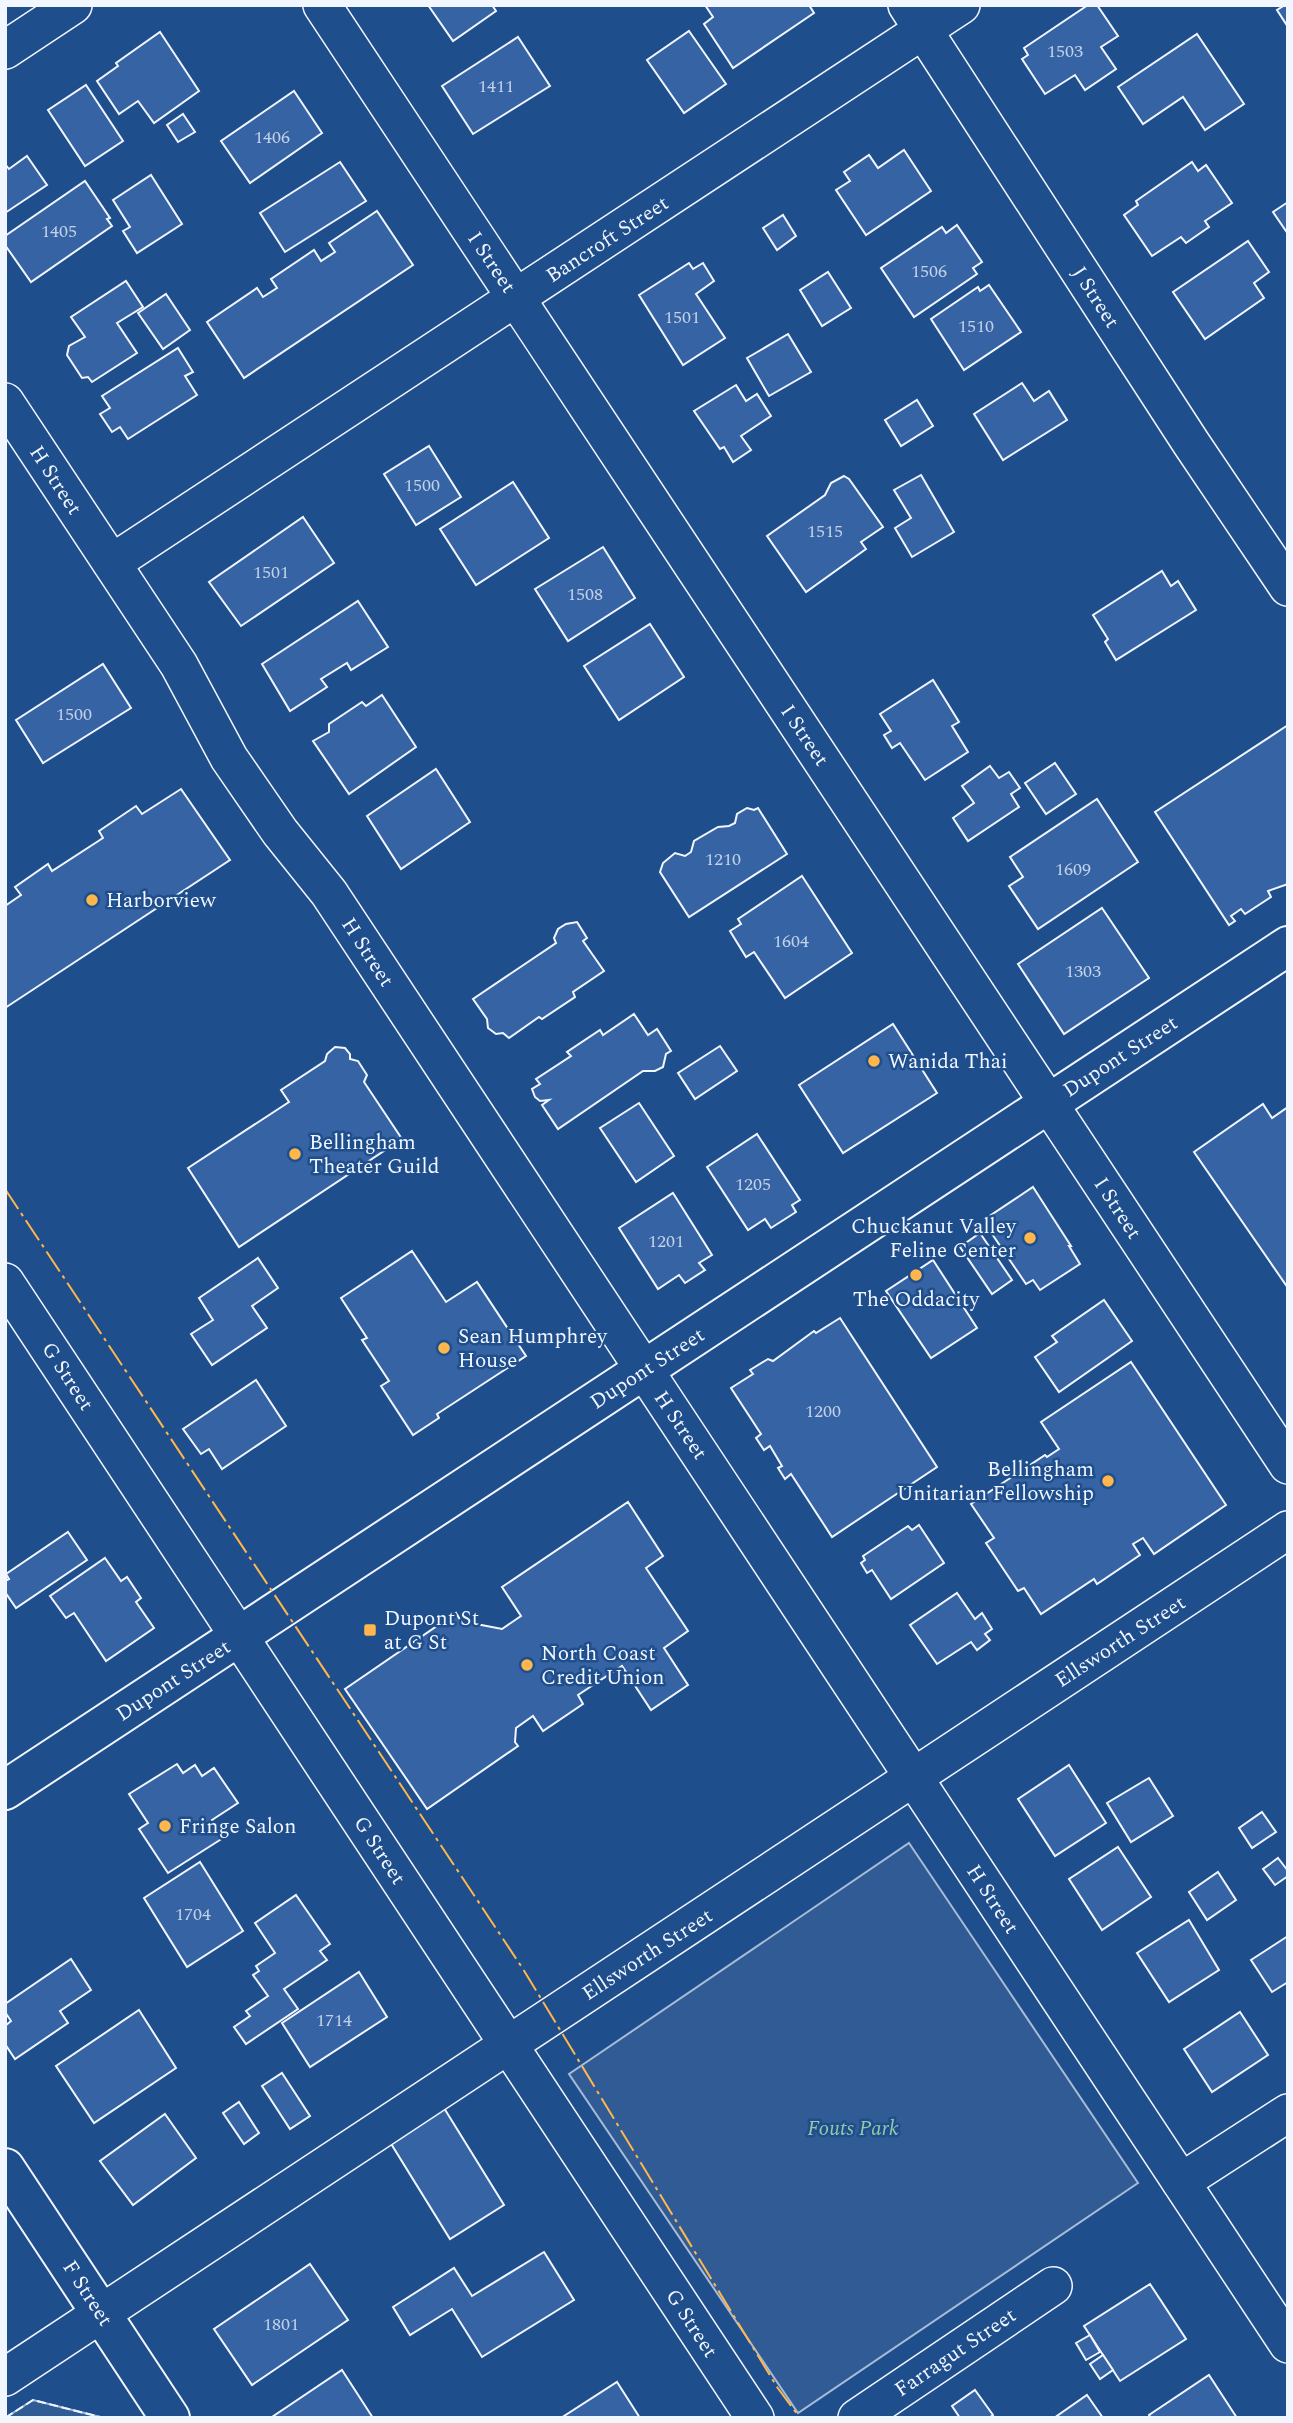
<svg xmlns="http://www.w3.org/2000/svg" width="1293" height="2423" font-family="Spectral,serif">
<rect width="100%" height="100%" fill="#1f4e8c"/>
<g fill="#305b95" stroke="#a8bbd7" stroke-width="2">
<polygon points="909,1843 1138,2183 798,2413 569,2074"/>
<polygon points="33,2400 100,2417 101,2418 5,2418"/>
</g>
<g fill="#3563a3" stroke="#f2f6ff" stroke-width="2">
<polygon points="428,5 492,5 496,11 453,41"/>
<polygon points="705,5 809,5 814,13 733,68 704,24 713,17"/>
<polygon points="1088,5 1097,5 1118,36 1101,47 1116,69 1085,90 1075,75 1045,94 1022,59 1028,55 1024,48"/>
<polygon points="1285,5 1288,5 1288,27 1277,10"/>
<polygon points="689,31 726,84 684,113 647,60"/>
<polygon points="160,32 199,91 154,123 138,101 119,114 97,81 118,66 116,63"/>
<polygon points="1197,34 1244,104 1205,130 1183,97 1143,124 1118,87"/>
<polygon points="518,37 550,86 473,134 442,86"/>
<polygon points="86,85 123,141 85,166 48,110"/>
<polygon points="294,91 322,133 250,183 221,141"/>
<polygon points="183,114 195,132 178,142 167,125"/>
<polygon points="904,150 931,191 866,235 836,190 850,181 844,172 869,155 878,168"/>
<polygon points="27,156 47,185 5,213 5,164 9,169"/>
<polygon points="340,162 366,201 285,252 260,213"/>
<polygon points="1192,162 1198,171 1206,165 1232,203 1205,221 1209,227 1186,243 1181,237 1152,256 1124,215 1138,205 1136,201"/>
<polygon points="151,175 182,224 137,253 123,231 130,227 113,200"/>
<polygon points="85,181 110,218 107,219 112,226 31,282 5,245 5,236"/>
<polygon points="1288,202 1288,234 1273,212"/>
<polygon points="377,211 413,265 244,378 207,322 257,288 263,297 277,288 271,279 314,250 321,261 335,252 329,243"/>
<polygon points="783,215 796,236 777,250 763,228"/>
<polygon points="957,225 982,262 973,268 977,274 914,317 881,268 942,227 946,233"/>
<polygon points="1248,241 1269,272 1254,283 1264,298 1205,339 1173,292"/>
<polygon points="689,263 693,269 703,263 714,281 696,294 725,338 683,365 639,295"/>
<polygon points="828,272 851,308 822,326 800,290"/>
<polygon points="126,281 143,307 117,323 137,353 92,382 88,377 82,378 67,355 69,346 85,337 71,317"/>
<polygon points="989,285 1021,332 964,370 931,319 978,287 980,291"/>
<polygon points="166,294 190,330 163,349 138,313"/>
<polygon points="788,334 811,372 769,396 747,358"/>
<polygon points="178,348 193,372 185,376 197,395 128,439 120,427 112,432 100,414 110,408 102,396"/>
<polygon points="1022,383 1034,401 1049,391 1067,420 1003,460 974,414"/>
<polygon points="736,385 746,401 757,394 771,416 741,436 751,450 733,462 724,447 720,449 694,411"/>
<polygon points="917,400 933,426 901,446 885,420"/>
<polygon points="429,446 461,497 416,525 384,474"/>
<polygon points="921,475 954,532 912,557 895,528 911,518 894,490"/>
<polygon points="844,476 849,479 883,527 861,542 866,549 806,592 767,536 825,495 831,483"/>
<polygon points="513,482 549,538 476,585 440,529"/>
<polygon points="303,517 334,563 241,626 209,582"/>
<polygon points="603,547 635,598 568,641 535,589"/>
<polygon points="1162,571 1171,586 1178,581 1196,610 1116,660 1105,642 1108,639 1093,615"/>
<polygon points="358,601 388,647 351,670 347,663 321,679 327,687 290,711 262,664"/>
<polygon points="650,624 684,677 619,720 584,666"/>
<polygon points="103,664 131,708 43,763 16,720"/>
<polygon points="933,680 959,722 952,726 968,752 925,780 900,743 892,748 884,735 891,731 880,714"/>
<polygon points="382,695 416,747 349,794 313,741 329,732 329,724 362,702 366,706"/>
<polygon points="1288,725 1288,884 1268,891 1271,897 1245,914 1241,909 1231,916 1235,921 1229,925 1155,812"/>
<polygon points="1055,763 1076,794 1046,814 1025,783"/>
<polygon points="990,766 999,778 1009,772 1020,788 1011,794 1019,807 968,841 953,818 974,803 962,786"/>
<polygon points="436,769 470,822 401,869 367,816"/>
<polygon points="181,789 230,860 5,1008 5,906 21,895 15,887 48,864 52,871 103,838 99,831 136,806 142,814"/>
<polygon points="1097,799 1138,862 1038,929 1009,886 1023,877 1010,857"/>
<polygon points="747,808 754,810 758,808 787,854 689,917 660,872 663,863 675,853 685,856 691,852 694,841 718,827 729,826 735,823 737,814"/>
<polygon points="802,876 852,953 785,998 754,952 746,957 730,931 741,924 738,919"/>
<polygon points="1102,908 1149,978 1064,1034 1018,964"/>
<polygon points="577,922 587,938 583,941 604,971 573,992 575,997 542,1019 539,1017 509,1038 503,1033 496,1034 488,1028 487,1019 473,999 556,943 554,938 558,929 566,924"/>
<polygon points="634,1014 648,1035 657,1029 671,1051 666,1054 663,1067 655,1071 643,1071 558,1129 542,1105 549,1100 540,1101 535,1097 532,1089 540,1084 536,1079 571,1056 567,1052 600,1030 603,1035"/>
<polygon points="893,1024 937,1093 843,1153 799,1085"/>
<polygon points="720,1046 737,1071 695,1099 678,1073"/>
<polygon points="335,1047 345,1048 350,1054 350,1059 358,1061 367,1075 364,1082 402,1139 239,1247 188,1168 289,1102 281,1090 325,1061 327,1054"/>
<polygon points="639,1103 674,1156 636,1182 600,1128"/>
<polygon points="1263,1104 1272,1118 1288,1107 1288,1288 1194,1152"/>
<polygon points="757,1134 800,1200 792,1205 796,1212 771,1228 765,1219 748,1230 707,1167"/>
<polygon points="1033,1187 1071,1246 1069,1246 1080,1264 1040,1290 1033,1280 1026,1284 990,1231 995,1227 988,1217"/>
<polygon points="673,1193 712,1255 699,1263 705,1270 685,1283 679,1275 658,1289 619,1228"/>
<polygon points="980,1233 1012,1280 992,1294 960,1247"/>
<polygon points="412,1251 446,1302 477,1282 526,1356 437,1414 439,1418 413,1435 381,1386 389,1381 362,1340 367,1338 341,1298"/>
<polygon points="258,1258 278,1288 252,1306 267,1328 212,1365 191,1334 213,1320 199,1298"/>
<polygon points="933,1260 977,1328 931,1358 886,1291"/>
<polygon points="1104,1300 1132,1341 1059,1392 1035,1357 1057,1342 1052,1336"/>
<polygon points="840,1318 937,1467 832,1537 791,1474 785,1479 778,1468 782,1466 770,1446 764,1450 756,1438 761,1434 731,1388 753,1374 750,1370 768,1359 773,1361 814,1331 816,1333"/>
<polygon points="1131,1362 1226,1505 1154,1554 1143,1538 1133,1544 1140,1555 1097,1584 1094,1579 1041,1614 1024,1588 1018,1591 986,1543 994,1538 971,1504 1045,1455 1047,1457 1059,1449 1041,1422"/>
<polygon points="256,1380 286,1426 222,1469 209,1449 201,1454 183,1429"/>
<polygon points="628,1502 663,1556 646,1568 688,1631 664,1648 688,1685 651,1710 622,1666 578,1695 583,1704 543,1731 533,1716 516,1728 515,1742 518,1746 427,1809 345,1689 456,1613 461,1621 502,1629 521,1616 502,1587"/>
<polygon points="919,1525 944,1563 891,1599 872,1570 867,1573 861,1563 865,1560 863,1556 908,1526 912,1530"/>
<polygon points="68,1532 87,1560 16,1608 5,1592 5,1581 9,1579 6,1574"/>
<polygon points="105,1558 121,1581 127,1577 141,1598 136,1602 154,1628 106,1661 74,1613 66,1618 50,1596"/>
<polygon points="957,1593 975,1619 982,1613 992,1629 985,1634 990,1640 977,1650 971,1642 937,1664 910,1625"/>
<polygon points="177,1764 183,1773 195,1765 202,1776 214,1768 238,1803 212,1820 223,1838 168,1873 139,1829 148,1823 129,1794"/>
<polygon points="1069,1765 1106,1823 1055,1856 1018,1799"/>
<polygon points="1149,1778 1173,1816 1131,1842 1107,1803"/>
<polygon points="1262,1812 1276,1832 1252,1848 1239,1828"/>
<polygon points="1118,1847 1151,1897 1102,1930 1069,1879"/>
<polygon points="1278,1858 1288,1871 1288,1876 1275,1885 1263,1869"/>
<polygon points="200,1862 243,1931 187,1967 144,1898"/>
<polygon points="1218,1872 1236,1900 1207,1920 1189,1892"/>
<polygon points="296,1895 330,1944 320,1951 327,1960 284,1989 298,2009 246,2044 234,2027 250,2016 246,2011 268,1996 253,1975 259,1971 256,1966 275,1953 255,1923"/>
<polygon points="1189,1920 1219,1970 1169,2002 1137,1953"/>
<polygon points="1288,1936 1288,1982 1272,1992 1251,1960"/>
<polygon points="71,1959 91,1990 60,2011 68,2023 15,2059 5,2044 5,2026 11,2021 5,2012 5,2004"/>
<polygon points="359,1972 387,2017 310,2067 282,2023"/>
<polygon points="139,2010 176,2068 94,2123 56,2066"/>
<polygon points="1240,2012 1268,2055 1212,2092 1184,2049"/>
<polygon points="282,2073 310,2116 290,2129 262,2086"/>
<polygon points="239,2102 259,2133 244,2144 223,2113"/>
<polygon points="444,2108 504,2205 450,2239 390,2142"/>
<polygon points="165,2114 196,2158 133,2205 100,2161"/>
<polygon points="544,2252 574,2300 482,2357 452,2309 410,2335 393,2307 454,2268 472,2296"/>
<polygon points="310,2264 348,2320 252,2385 214,2329"/>
<polygon points="1150,2284 1186,2339 1120,2381 1084,2326"/>
<polygon points="1090,2335 1100,2352 1086,2360 1076,2343"/>
<polygon points="1103,2355 1113,2370 1100,2379 1090,2364"/>
<polygon points="342,2370 373,2418 272,2418 272,2417"/>
<polygon points="1209,2375 1237,2418 1151,2418 1149,2415"/>
<polygon points="617,2382 640,2418 561,2418"/>
<polygon points="975,2390 993,2415 989,2418 960,2418 952,2406"/>
<polygon points="1087,2395 1103,2418 1054,2418"/>
</g>
<g fill="none" stroke-linecap="round" stroke-linejoin="round">
<g stroke="#f2f6ff" stroke-width="40">
<g id="minor">
<polyline points="322,5 1288,1465"/>
<polyline points="907,5 1191,443 1288,587"/>
<polyline points="5,50 73,5"/>
<polyline points="5,402 179,665 229,758 280,832 329,893 1288,2344"/>
<polyline points="112,563 961,5"/>
<polyline points="5,1282 755,2418"/>
<polyline points="1181,2182 1288,2113"/>
<polyline points="5,2377 1288,1530"/>
<polyline points="857,2418 1053,2286"/>
</g>
</g>
<g stroke="#f2f6ff" stroke-width="42">
<g id="tertiary">
<polyline points="5,1790 1288,946"/>
<polyline points="5,2168 170,2418"/>
</g>
</g>
<use href="#minor" stroke="#1f4e8c" stroke-width="37"/>
<use href="#tertiary" stroke="#1f4e8c" stroke-width="38"/>
<polyline stroke="#f2f6ff" stroke-width="2" stroke-dasharray="9 3.5" stroke-linecap="butt" points="5,2418 33,2400 100,2417"/>
<polyline stroke="#ffb74d" stroke-width="2" stroke-dasharray="24 5 3.5 5" stroke-linecap="butt" points="5,1189 523,1969 777,2387 800,2418"/>
</g>
<g fill="#ffb74d" stroke="#1f4e8c" stroke-width="2.5">
<circle cx="92" cy="900" r="7"/>
<circle cx="874" cy="1061" r="7"/>
<circle cx="295" cy="1154" r="7"/>
<circle cx="1030" cy="1238" r="7"/>
<circle cx="916" cy="1275" r="7"/>
<circle cx="444" cy="1348" r="7"/>
<circle cx="1108" cy="1481" r="7"/>
<rect x="363" y="1623" width="14" height="14" rx="3.5"/>
<circle cx="527" cy="1665" r="7"/>
<circle cx="165" cy="1826" r="7"/>
</g>
<g text-anchor="middle" stroke-width="5" stroke-linejoin="round" paint-order="stroke">
<g font-size="18" fill="#c3d1e8">
<text x="1065" y="57">1503</text>
<text x="496" y="92">1411</text>
<text x="272" y="143">1406</text>
<text x="59" y="237">1405</text>
<text x="929" y="277">1506</text>
<text x="682" y="323">1501</text>
<text x="976" y="332">1510</text>
<text x="422" y="491">1500</text>
<text x="825" y="537">1515</text>
<text x="271" y="578">1501</text>
<text x="585" y="600">1508</text>
<text x="74" y="720">1500</text>
<text x="723" y="865">1210</text>
<text x="1073" y="875">1609</text>
<text x="791" y="947">1604</text>
<text x="1083" y="977">1303</text>
<text x="753" y="1190">1205</text>
<text x="666" y="1247">1201</text>
<text x="823" y="1417">1200</text>
<text x="193" y="1920">1704</text>
<text x="334" y="2026">1714</text>
<text x="281" y="2330">1801</text>
</g>
<g font-size="21" fill="#f2f6ff" stroke="#1f4e8c">
<text transform="translate(607 239) rotate(-33)" y="7">Bancroft Street</text>
<text transform="translate(492 262) rotate(56)" y="7">I Street</text>
<text transform="translate(1096 297) rotate(57)" y="7">J Street</text>
<text transform="translate(56 480) rotate(57)" y="7">H Street</text>
<text transform="translate(805 735) rotate(56)" y="7">I Street</text>
<text transform="translate(368 952) rotate(57)" y="7">H Street</text>
<text transform="translate(1120 1056) rotate(-33)" y="7">Dupont Street</text>
<text transform="translate(1118 1208) rotate(57)" y="7">I Street</text>
<text transform="translate(647 1368) rotate(-33)" y="7">Dupont Street</text>
<text transform="translate(68 1376) rotate(57)" y="7">G Street</text>
<text transform="translate(681 1425) rotate(56)" y="7">H Street</text>
<text transform="translate(1120 1641) rotate(-33)" y="7">Ellsworth Street</text>
<text transform="translate(173 1680) rotate(-33)" y="7">Dupont Street</text>
<text transform="translate(380 1850) rotate(57)" y="7">G Street</text>
<text transform="translate(993 1899) rotate(57)" y="7">H Street</text>
<text transform="translate(647 1954) rotate(-33)" y="7">Ellsworth Street</text>
<text transform="translate(88 2293) rotate(57)" y="7">F Street</text>
<text transform="translate(692 2323) rotate(57)" y="7">G Street</text>
<text transform="translate(955 2352) rotate(-34)" y="7">Farragut Street</text>
</g>
<g font-size="21" fill="#f2f6ff" stroke="#1f4e8c" text-anchor="start">
<text x="106" y="907">Harborview</text>
<text x="888" y="1068">Wanida Thai</text>
<text x="309" y="1149">Bellingham<tspan x="309" dy="24">Theater Guild</tspan></text>
<text x="1016" y="1233" text-anchor="end">Chuckanut Valley<tspan x="1016" dy="24">Feline Center</tspan></text>
<text x="916" y="1306" text-anchor="middle">The Oddacity</text>
<text x="458" y="1343">Sean Humphrey<tspan x="458" dy="24">House</tspan></text>
<text x="1094" y="1476" text-anchor="end">Bellingham<tspan x="1094" dy="24">Unitarian Fellowship</tspan></text>
<text x="384" y="1625">Dupont St<tspan x="384" dy="24">at G St</tspan></text>
<text x="541" y="1660">North Coast<tspan x="541" dy="24">Credit Union</tspan></text>
<text x="179" y="1833">Fringe Salon</text>
</g>
<g font-size="21" font-style="italic" fill="#97c8a6" stroke="#1f4e8c">
<text x="853" y="2135">Fouts Park</text>
</g>
</g>
<rect width="1293" height="2423" fill="none" stroke="#f2f6ff" stroke-width="14"/>
</svg>
